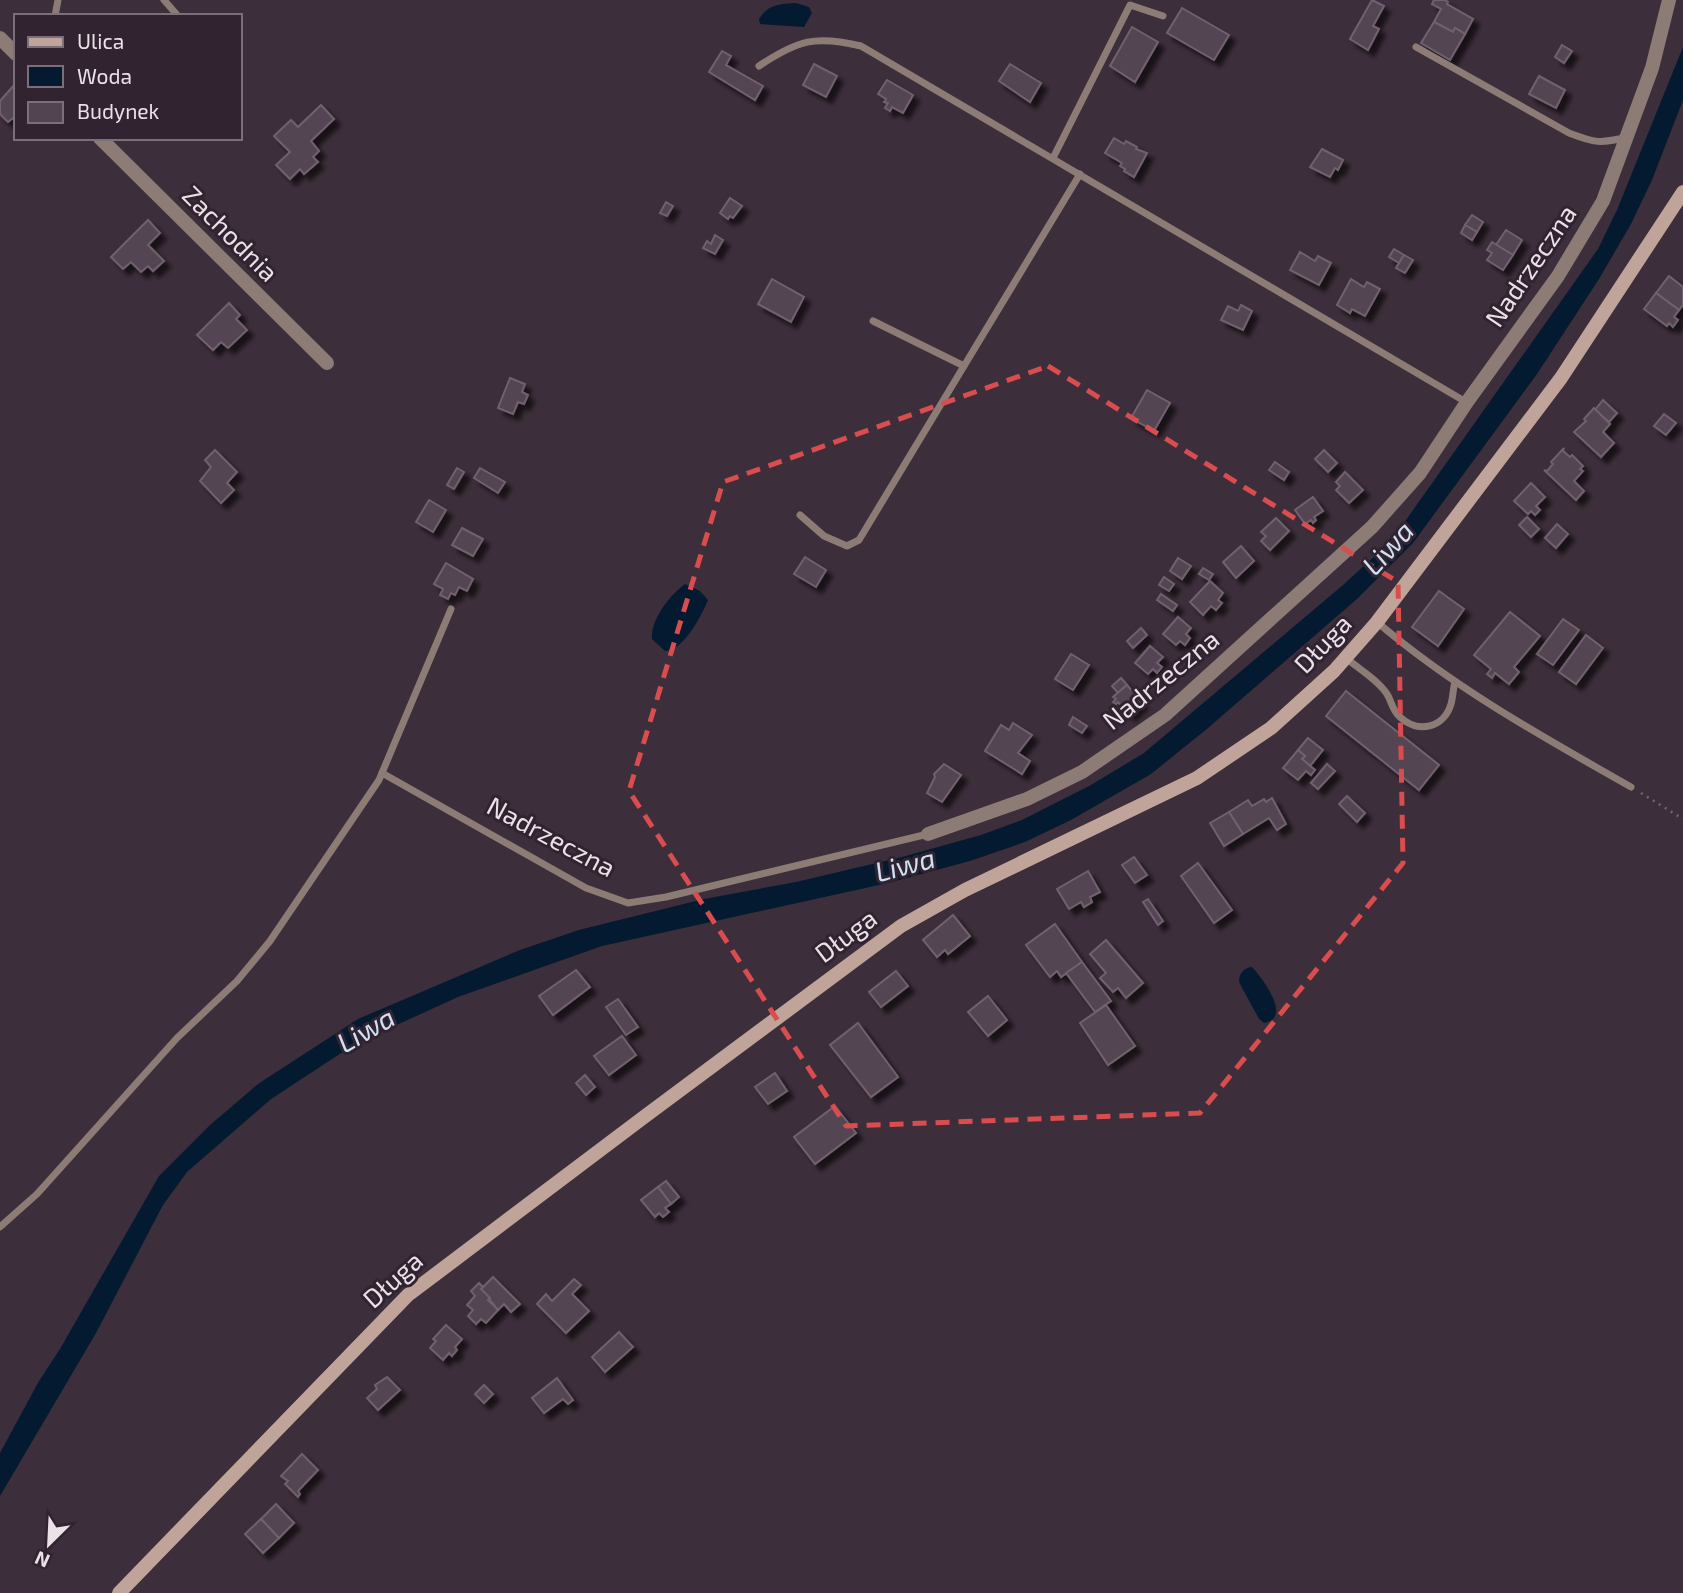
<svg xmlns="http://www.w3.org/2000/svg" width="1683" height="1593" font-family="'Exo 2',sans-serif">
<defs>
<filter id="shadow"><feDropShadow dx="6" dy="6" stdDeviation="2" flood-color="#0009"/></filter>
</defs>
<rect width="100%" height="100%" fill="#3c2e3a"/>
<g fill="#041a31">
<path d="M796,3L809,7L812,13L804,27L760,24L759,19C768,4 780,4 796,3Z"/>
<polygon points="1683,47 1683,100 1652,180 1631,224 1599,279 1537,374 1413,543 1357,599 1208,728 1151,774 1071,820 1025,842 970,861 888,883 602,946 458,997 355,1044 271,1099 187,1172 163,1205 96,1333 0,1496 0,1453 39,1381 60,1349 159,1176 209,1126 258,1084 358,1019 520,950 579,930 704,899 796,882 902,857 981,835 1022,820 1091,785 1144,753 1343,585 1377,554 1406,520 1598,249 1617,210"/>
<path d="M685,584L700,591L708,600C702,615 683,651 665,651L652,639C650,620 670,595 685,584Z"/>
<path d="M1252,967C1262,978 1293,1018 1264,1023L1259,1019L1239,982C1239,973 1244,968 1252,967Z"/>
</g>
<g fill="#534451" stroke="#71616f" stroke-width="2" filter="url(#shadow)">
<polygon points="1372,0 1384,6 1373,26 1379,29 1368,50 1350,39"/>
<polygon points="1434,0 1445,0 1448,2 1447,4 1473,19 1465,34 1455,28 1453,32 1434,22 1441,9 1432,4"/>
<polygon points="1182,8 1229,35 1214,60 1167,33"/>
<polygon points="1434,22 1453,32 1455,28 1465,34 1450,60 1421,43"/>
<polygon points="1132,27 1158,42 1135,82 1110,66"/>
<polygon points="1562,45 1572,51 1564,63 1555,57"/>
<polygon points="722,51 731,56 726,65 763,86 755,100 709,72"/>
<polygon points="814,64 837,76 826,97 803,85"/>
<polygon points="1010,64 1041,83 1030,102 999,81"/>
<polygon points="1539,76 1565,90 1556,108 1529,94"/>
<polygon points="887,80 913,95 903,113 892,107 890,111 885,108 888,103 884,102 886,99 878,94"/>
<polygon points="16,83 16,121 13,118 8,122 0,114 0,101"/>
<polygon points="321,105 334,119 311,141 319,151 313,157 318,162 304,174 300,169 290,179 276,165 290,152 274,136 291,120 298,127"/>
<polygon points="1114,138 1124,144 1126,141 1137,147 1136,149 1147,153 1134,177 1124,171 1125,169 1120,166 1122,163 1105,153"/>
<polygon points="1322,149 1343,160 1338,170 1335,168 1330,177 1310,167"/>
<polygon points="730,198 742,206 733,218 730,216 728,219 720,213"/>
<polygon points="666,202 673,206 667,216 660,213"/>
<polygon points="1472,215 1483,222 1477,232 1465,225"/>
<polygon points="148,220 160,233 148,245 164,261 153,271 148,266 141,272 131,262 123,269 111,257"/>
<polygon points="1465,225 1477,232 1472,240 1461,233"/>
<polygon points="1506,230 1522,240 1513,255 1496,245"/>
<polygon points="715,235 723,240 715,254 703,248 707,241 711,244"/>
<polygon points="1492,242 1513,255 1503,270 1487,260 1492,253 1487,250"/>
<polygon points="1394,249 1404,255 1399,263 1389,257"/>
<polygon points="1300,252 1315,261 1318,256 1331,263 1319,285 1290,270"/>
<polygon points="1404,255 1413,260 1405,273 1396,268"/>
<polygon points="1669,276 1683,287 1683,305 1679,310 1656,293"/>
<polygon points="772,279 804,297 791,322 758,304"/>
<polygon points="1351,279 1364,287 1367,282 1380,289 1365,316 1352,309 1350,313 1337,305"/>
<polygon points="1656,293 1679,310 1674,317 1678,320 1673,327 1669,323 1667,326 1644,309"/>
<polygon points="229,303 240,315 236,319 247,330 228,348 221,342 213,350 197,335"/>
<polygon points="1241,305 1252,311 1243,330 1221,320 1228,306 1238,311"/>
<polygon points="510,378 525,384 522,392 528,395 524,404 518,402 513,414 498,408"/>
<polygon points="1147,390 1170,403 1154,431 1131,418"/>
<polygon points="1603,400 1617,413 1609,422 1595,410"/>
<polygon points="1594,408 1610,424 1603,432 1614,443 1601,457 1574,432 1586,421 1584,419"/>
<polygon points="1664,414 1676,423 1666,435 1654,426"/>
<polygon points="1564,448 1563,451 1570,457 1572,455 1583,466 1580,469 1583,471 1574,481 1584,491 1576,500 1544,470 1547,471 1553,464 1551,462"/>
<polygon points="215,450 237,472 227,483 234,490 221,503 200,481 211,467 205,460"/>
<polygon points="1324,450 1337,463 1328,472 1315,459"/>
<polygon points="1275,462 1289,472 1284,480 1269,470"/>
<polygon points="457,468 464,472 454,489 447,485"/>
<polygon points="480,468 505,482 498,493 474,478"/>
<polygon points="1345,472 1363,490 1349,503 1336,490 1340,486 1336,482"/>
<polygon points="1531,483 1545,497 1536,506 1540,510 1535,515 1531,511 1528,514 1514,501"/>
<polygon points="1313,497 1323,511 1314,517 1316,520 1313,523 1311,520 1305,524 1295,510"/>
<polygon points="429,500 446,510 433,532 416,522"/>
<polygon points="1527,517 1539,529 1531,537 1519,525"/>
<polygon points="1276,518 1289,531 1270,550 1261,541 1266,536 1261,532"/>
<polygon points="1557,524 1568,534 1556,548 1545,538"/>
<polygon points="462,528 483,539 473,556 452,545"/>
<polygon points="1241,546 1254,561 1236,578 1223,562"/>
<polygon points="805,557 826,570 816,587 794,574"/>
<polygon points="1178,558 1191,566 1182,579 1170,571"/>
<polygon points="446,563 473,579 467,591 459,587 455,595 451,593 448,599 440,595 443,589 434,584"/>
<polygon points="1203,568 1213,574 1209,580 1199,574"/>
<polygon points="1164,577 1174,584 1169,591 1159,585"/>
<polygon points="1210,581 1223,593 1218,600 1222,603 1216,610 1211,606 1203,615 1190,602"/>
<polygon points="1439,591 1464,609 1438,646 1412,627"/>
<polygon points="1161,594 1177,605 1173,611 1157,600"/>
<polygon points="1510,612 1540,636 1514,667 1519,672 1509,684 1495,673 1492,678 1487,674 1491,669 1474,655"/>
<polygon points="1178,617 1191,628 1186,634 1190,638 1185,645 1180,641 1176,645 1163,634"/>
<polygon points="1563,619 1579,630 1553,665 1537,654"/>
<polygon points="1141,628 1147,635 1133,648 1127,641"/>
<polygon points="1586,635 1603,648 1576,684 1559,672"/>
<polygon points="1150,646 1163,657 1157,663 1162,667 1157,673 1153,669 1148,674 1135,663"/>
<polygon points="1071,654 1089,665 1073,690 1055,679"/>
<polygon points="1121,678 1127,685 1118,693 1112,686"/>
<polygon points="1127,685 1132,691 1136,688 1140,693 1137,696 1142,703 1129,715 1118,702 1116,704 1113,702 1116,699 1113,697"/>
<polygon points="1346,691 1439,765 1419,790 1326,716"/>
<polygon points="1073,717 1087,726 1082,733 1069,725"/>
<polygon points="1013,723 1032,735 1018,753 1030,761 1022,774 985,751 1001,725 1009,730"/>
<polygon points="1308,738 1323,750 1310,766 1302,759 1305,756 1298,750"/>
<polygon points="1298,750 1305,756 1302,759 1315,770 1311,775 1306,771 1298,780 1283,768"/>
<polygon points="944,764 961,775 942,802 927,793 935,777 934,774"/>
<polygon points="1327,764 1335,771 1318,789 1311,783"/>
<polygon points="1347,796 1365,813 1357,822 1339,804"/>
<polygon points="1272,798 1286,824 1277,830 1269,818 1243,834 1229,812 1248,800 1252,806 1264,799 1266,802"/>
<polygon points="1229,812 1243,834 1224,846 1210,823"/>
<polygon points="1134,857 1147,875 1135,883 1122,865"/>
<polygon points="1198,863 1232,910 1214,923 1181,876"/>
<polygon points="1088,871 1100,892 1090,897 1092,902 1084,907 1081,902 1069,909 1057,889"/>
<polygon points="1148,899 1163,921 1158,925 1143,902"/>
<polygon points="953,915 970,936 948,954 945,950 937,957 923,940"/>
<polygon points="1055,924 1082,962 1061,977 1057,971 1050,977 1026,945"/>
<polygon points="1106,940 1143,983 1126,998 1118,988 1113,992 1100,978 1106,973 1090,954"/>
<polygon points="1082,962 1111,1001 1095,1012 1066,973"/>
<polygon points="576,970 590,987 553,1015 539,996"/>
<polygon points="896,971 908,986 881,1007 869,992"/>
<polygon points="988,996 1007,1020 988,1036 968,1012"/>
<polygon points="618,999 638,1027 626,1035 606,1007"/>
<polygon points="1106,1005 1135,1046 1108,1065 1080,1023"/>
<polygon points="858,1023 898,1077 871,1097 830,1045"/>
<polygon points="622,1036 636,1055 609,1075 594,1056"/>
<polygon points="775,1073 787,1091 768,1104 755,1087"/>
<polygon points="585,1075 595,1087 586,1095 576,1083"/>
<polygon points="835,1106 856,1133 815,1164 794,1137"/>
<polygon points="666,1181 679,1197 671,1204 658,1187"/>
<polygon points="658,1187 671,1204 665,1208 669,1212 663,1217 659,1213 655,1217 641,1200"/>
<polygon points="493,1277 520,1304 511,1312 504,1304 498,1310 481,1289"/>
<polygon points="574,1279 581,1285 572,1294 589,1311 566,1333 537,1304 546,1294 552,1301"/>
<polygon points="479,1283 483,1287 481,1289 490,1298 488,1300 498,1310 486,1323 481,1319 476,1324 468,1316 473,1310 467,1305 475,1296 471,1291"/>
<polygon points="446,1325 462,1339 455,1347 457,1350 452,1356 449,1353 443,1360 430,1348 436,1341 433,1339"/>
<polygon points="619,1332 633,1347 605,1372 592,1357"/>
<polygon points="387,1377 400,1390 378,1410 367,1398 377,1389 375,1385"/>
<polygon points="557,1378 573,1400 568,1404 563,1399 544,1413 532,1398"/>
<polygon points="484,1385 493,1394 484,1403 475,1394"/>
<polygon points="302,1454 318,1470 298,1491 300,1494 298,1497 285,1484 288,1481 281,1476"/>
<polygon points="276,1504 294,1523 279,1538 261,1519"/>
<polygon points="261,1519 279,1538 263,1553 245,1534"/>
</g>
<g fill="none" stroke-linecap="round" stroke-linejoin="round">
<polyline stroke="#726670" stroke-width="2.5" stroke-dasharray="2 5" stroke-linecap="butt" points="1641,793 1683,819"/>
<g stroke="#8d7b75" stroke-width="7">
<polyline points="164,0 178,16"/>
<polyline points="55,16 58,0"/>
<path d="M1416,47L1569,133C1595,143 1600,144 1627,137"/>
<path d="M759,66C798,40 815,35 861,46L1466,402"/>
<polyline points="1053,158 1130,5 1163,16"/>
<polyline points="873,321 964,366 1080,174"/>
<polyline points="800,515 824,536 847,546 859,540 964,366"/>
<path d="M1377,622C1454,688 1543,737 1631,787"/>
<path d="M1346,658C1359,669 1378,680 1387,694C1392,702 1392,710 1400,717C1418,734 1444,728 1451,704C1453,697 1453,689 1455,682"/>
<polyline points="382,773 586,888 628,903 666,897 928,834"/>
<polyline points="0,1227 37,1194 177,1038 237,981 270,941 379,780 451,609"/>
</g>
<g stroke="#8d7b75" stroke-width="14">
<polyline points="0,38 16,54"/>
<polyline points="100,138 327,363"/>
<polyline points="928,834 1027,799 1082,772 1165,715 1372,527 1420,473 1467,402 1558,276 1603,201 1652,68 1669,0"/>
</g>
<polyline stroke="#c0a499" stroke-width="14" points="119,1593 408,1295 644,1117 901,926 965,890 1197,778 1271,728 1334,671 1377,622 1561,378 1683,192"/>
</g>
<path fill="none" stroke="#da4d4f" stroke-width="5" stroke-dasharray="14 9" stroke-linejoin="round" d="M1048,366L1398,582L1403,863L1200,1113L846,1126L629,791L723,482Z"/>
<g text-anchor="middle" stroke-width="6" stroke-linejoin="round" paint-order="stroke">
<g font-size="26" fill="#ebe1e9" stroke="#312430">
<text transform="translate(230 234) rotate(45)" y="9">Zachodnia</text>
<text transform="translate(1531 266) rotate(-56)" y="9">Nadrzeczna</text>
<text transform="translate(1323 644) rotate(-46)" y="9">Długa</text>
<text transform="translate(1161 680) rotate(-39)" y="9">Nadrzeczna</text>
<text transform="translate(551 837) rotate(28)" y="9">Nadrzeczna</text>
<text transform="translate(846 936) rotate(-37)" y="9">Długa</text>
<text transform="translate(393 1280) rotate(-42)" y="9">Długa</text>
</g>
<g font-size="28" font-style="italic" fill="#cfe1f5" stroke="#312430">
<text transform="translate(1388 548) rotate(-48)" y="10">Liwa</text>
<text transform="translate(905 865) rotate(-15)" y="10">Liwa</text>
<text transform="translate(366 1030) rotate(-30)" y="10">Liwa</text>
</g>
</g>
<rect x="14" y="14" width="228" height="126" fill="#312430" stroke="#7b707a" stroke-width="2"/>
<rect x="28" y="37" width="35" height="10" fill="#c0a499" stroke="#7b707a" stroke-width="2"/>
<text x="77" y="49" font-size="21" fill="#ebe1e9">Ulica</text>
<rect x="28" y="66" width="35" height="21" fill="#041a31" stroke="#7b707a" stroke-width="2"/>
<text x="77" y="84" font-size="21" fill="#ebe1e9">Woda</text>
<rect x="28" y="102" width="35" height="21" fill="#534451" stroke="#7b707a" stroke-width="2"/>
<text x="77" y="119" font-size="21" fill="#ebe1e9">Budynek</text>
<g transform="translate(49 1544) rotate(204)" stroke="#312430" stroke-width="5" paint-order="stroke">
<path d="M0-5L12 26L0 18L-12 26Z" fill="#ebe1e9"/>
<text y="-10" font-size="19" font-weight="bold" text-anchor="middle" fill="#ebe1e9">N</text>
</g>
</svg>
